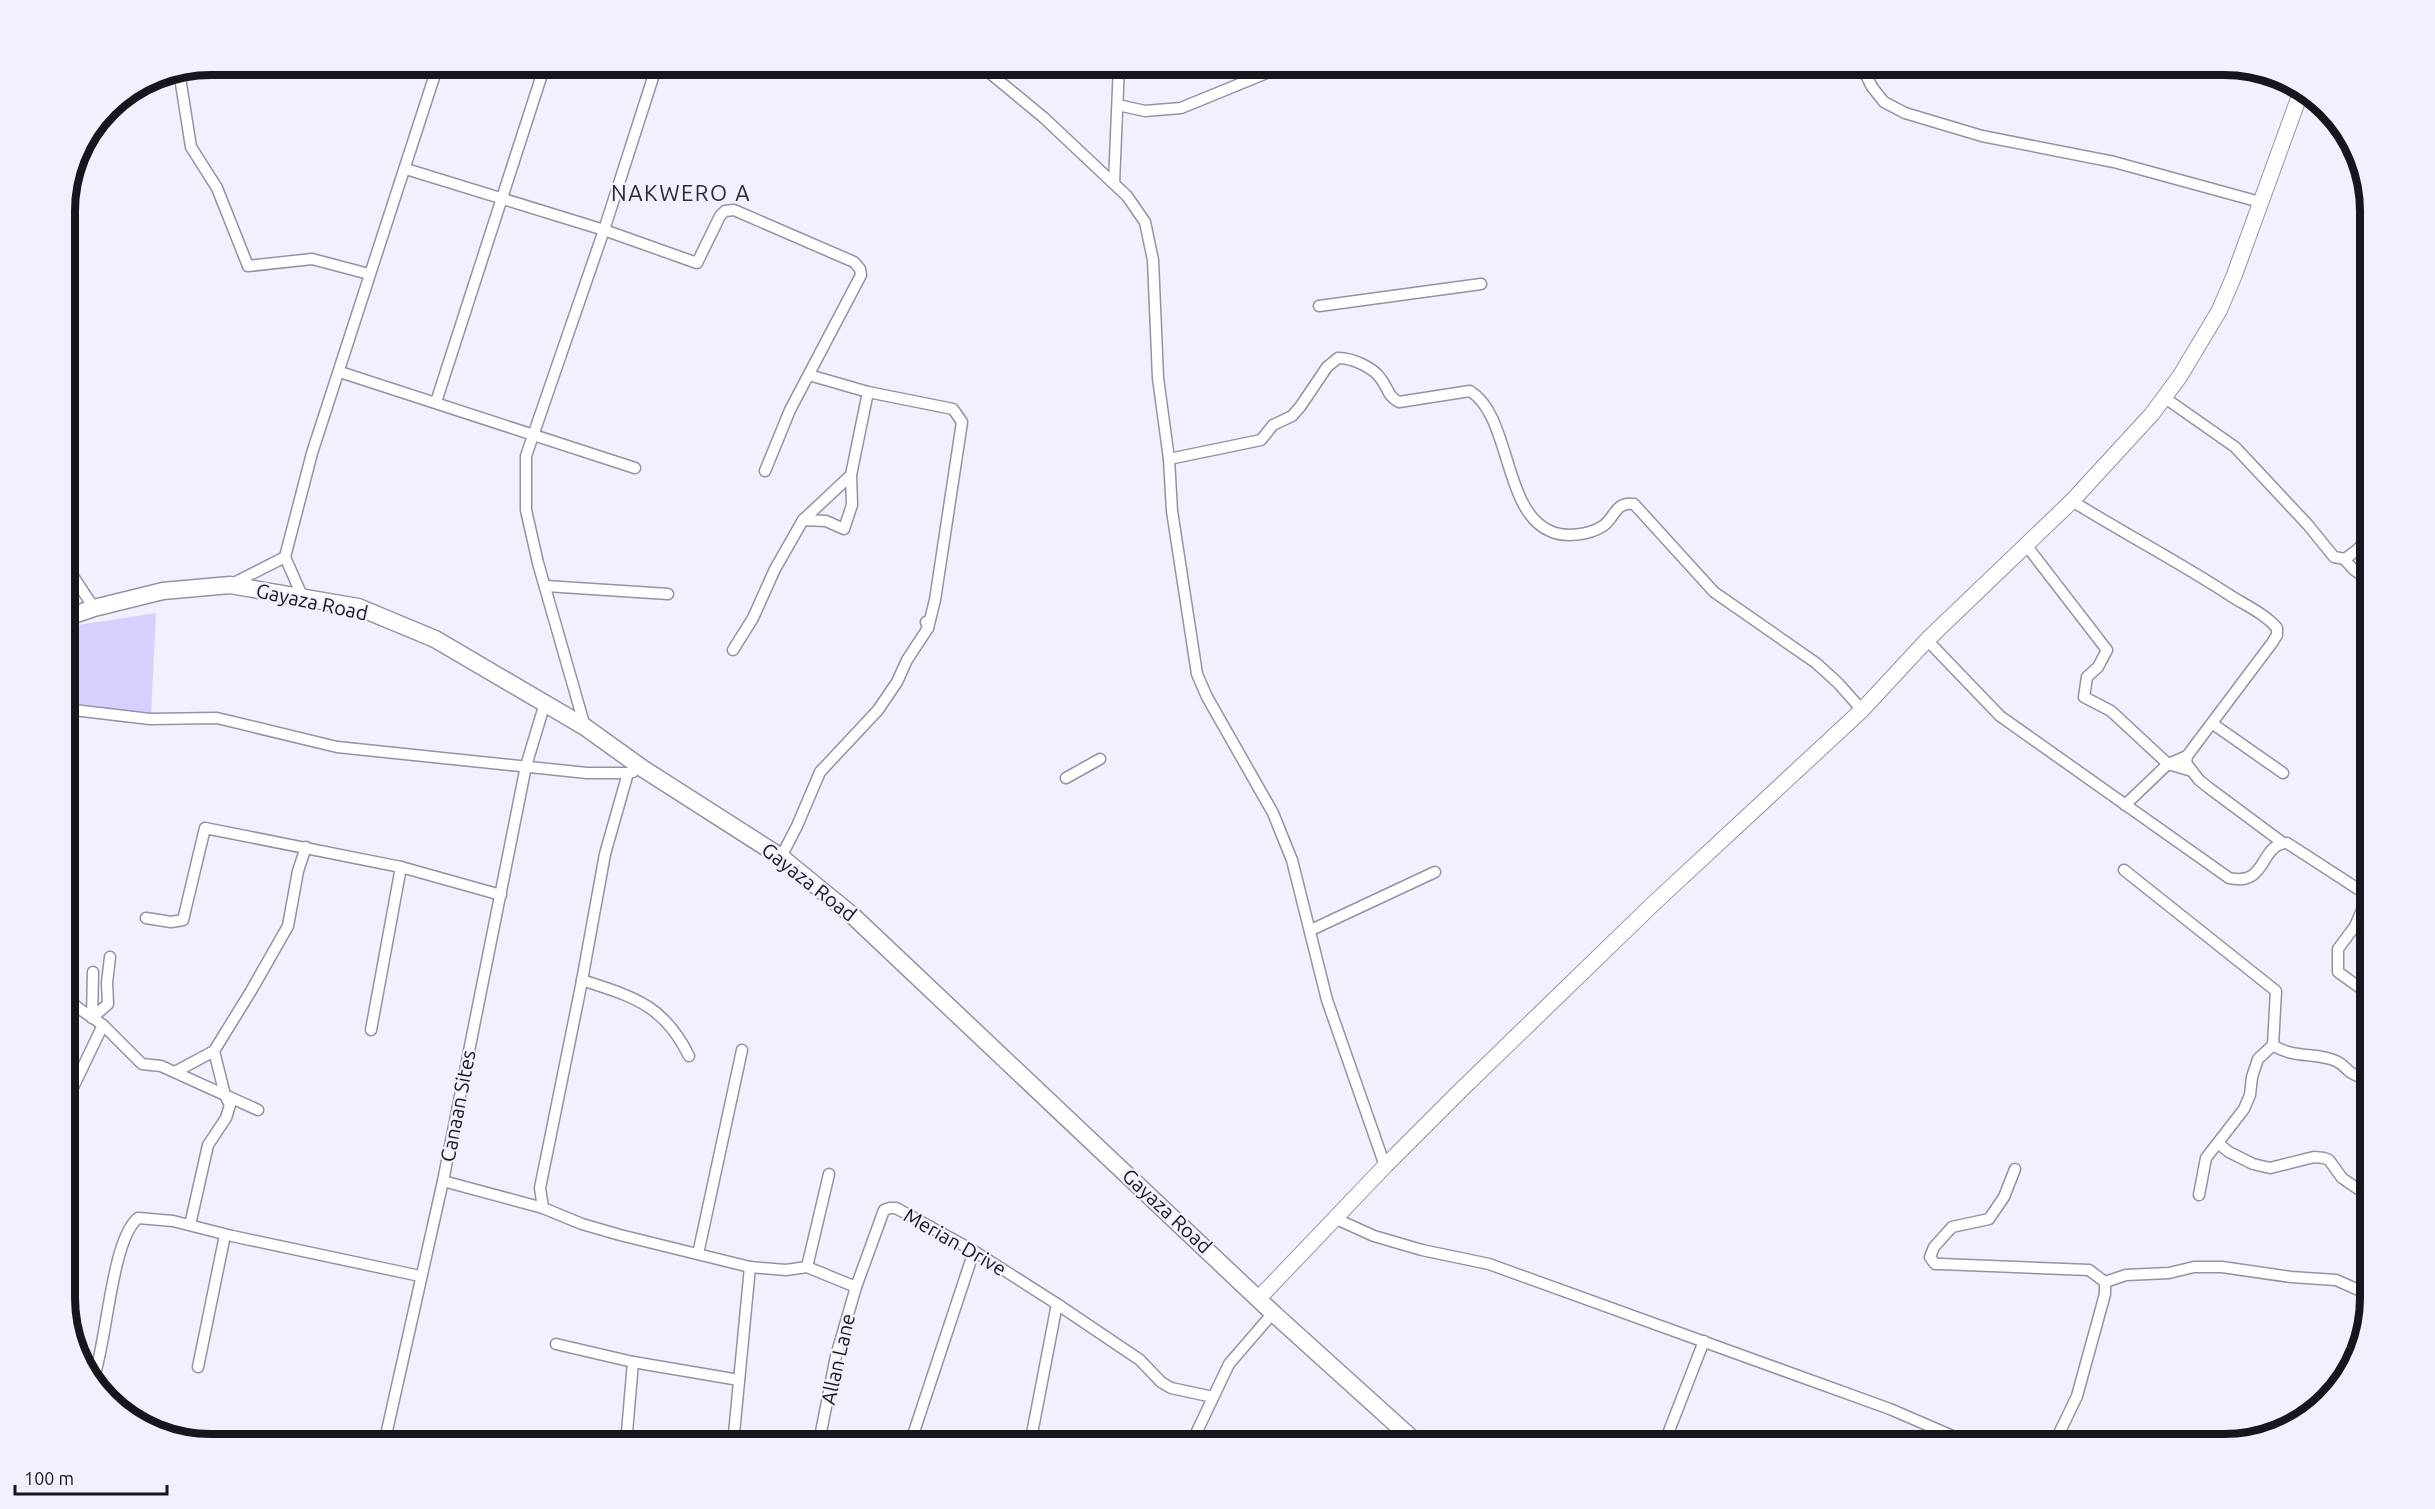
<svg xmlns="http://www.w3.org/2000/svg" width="2435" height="1509" font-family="Ubuntu,sans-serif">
<rect width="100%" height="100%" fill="#f2f0ff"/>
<polygon fill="#d6d0ff" points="156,613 151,714 65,702 65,627"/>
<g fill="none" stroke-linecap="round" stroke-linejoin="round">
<g stroke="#9492a3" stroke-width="13">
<g id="street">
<polyline points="746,65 753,65"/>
<polyline points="980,65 1043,117 1127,196 1145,222 1153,260 1158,378 1169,459 1172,511 1197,674 1207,697 1273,813 1292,860 1327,1000 1385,1166"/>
<polyline points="1861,65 1872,87 1884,102 1905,113 1982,136 2114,162 2260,202"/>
<polyline points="179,71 191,147 217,188 248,266 312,259 369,274"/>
<polyline points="331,71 333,65"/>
<polyline points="1118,105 1145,111 1181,108 1286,65"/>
<polyline points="406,169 604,230 697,263 720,216 725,211 734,210 854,262 860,269 861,275 790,410 765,471"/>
<polyline points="1114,183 1119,65"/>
<polyline points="1319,306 1481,284"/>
<polyline points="340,372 635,468"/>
<polyline points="809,375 868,392 953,409 962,422 935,600 928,628"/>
<polyline points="2165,398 2235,447 2308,525 2334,557 2345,559 2357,550 2370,535"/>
<polyline points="436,402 545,65"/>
<path d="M1169,459L1261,440L1273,425L1292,416L1300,407L1327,367L1338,358C1352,358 1373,367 1381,379C1388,388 1388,397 1399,402L1470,391C1511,416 1503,511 1550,531C1565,538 1589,535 1603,526C1615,518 1615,501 1634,504L1714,592L1816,663L1838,683L1862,710"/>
<path d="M2072,501C2125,534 2179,562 2231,596C2247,606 2265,614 2277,628V635L2272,643L2187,756L2186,763L2199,780L2209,788L2283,843"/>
<polyline points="803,520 826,521 844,529 852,505 851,475"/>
<polyline points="2026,545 2107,650 2098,667 2087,677 2084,697 2111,711 2168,764 2192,771"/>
<polyline points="2344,559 2354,570 2370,580"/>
<polyline points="65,564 94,608"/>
<polyline points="230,585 285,557"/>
<polyline points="546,586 668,594"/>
<polyline points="303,598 285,557 312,453 438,65"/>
<path d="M1927,640L2000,716L2229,878C2268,887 2259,844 2287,843L2358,889L2370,892"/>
<polyline points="733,650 753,618 775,569 803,520 851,475 868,392"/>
<polyline points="65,709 150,719 217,718 337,747 587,773 628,773"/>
<polyline points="2213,724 2283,773"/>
<polyline points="585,727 538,563 526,510 526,456 604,230 657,65"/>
<polyline points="1066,778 1100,759"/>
<polyline points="2125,805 2168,764 2187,756"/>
<polyline points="781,857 797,826 820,772 878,710 897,682 907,660 928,628 926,622"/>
<polyline points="2124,870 2276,991 2273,1045"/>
<polyline points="2370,892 2355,926 2338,949 2338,972 2370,995"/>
<polyline points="146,918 171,922 183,920 205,828 401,867 501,895"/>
<polyline points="1311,930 1435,872"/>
<polyline points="93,972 92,1018 108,1004 107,983 110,957"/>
<path d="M582,980C634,997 664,1005 689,1056"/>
<polyline points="65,995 77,1007 103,1025 142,1064 161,1066 258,1110"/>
<polyline points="371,1030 401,867"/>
<polyline points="175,1072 214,1051 251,991 288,926 298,871 306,847"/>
<polyline points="65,1104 103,1025"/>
<polyline points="2219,1144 2229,1152 2253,1164 2270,1168 2314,1157 2324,1158 2329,1160 2342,1178 2358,1189 2370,1193"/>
<polyline points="2015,1169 2004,1197 1989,1219 1952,1227 1934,1247 1930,1257 1935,1264 1941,1264 2089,1270 2105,1282 2105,1294 2077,1396 2054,1444"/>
<polyline points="443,1181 543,1208 582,1224 620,1235 750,1267 786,1270 807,1267 856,1287 884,1210 890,1208 896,1208 974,1251 1057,1304 1140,1360 1161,1382 1171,1388 1213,1397"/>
<path d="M2199,1195L2206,1158L2244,1109L2250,1095L2252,1077L2258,1059L2273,1045C2293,1059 2316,1052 2336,1061C2343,1064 2345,1068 2350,1072C2357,1077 2364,1077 2370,1083"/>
<polyline points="543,1208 540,1188 581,986 605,854 628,773 633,772"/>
<polyline points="1334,1218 1374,1236 1422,1250 1489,1264 1890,1409 1971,1444"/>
<polyline points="190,1225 208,1145 226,1118 230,1105 225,1095 214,1051"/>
<polyline points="698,1254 742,1050"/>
<polyline points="807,1267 829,1174"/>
<polyline points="2105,1282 2126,1275 2169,1273 2194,1267 2222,1267 2291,1277 2336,1280 2370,1295"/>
<polyline points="556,1344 633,1362 739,1380"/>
<polyline points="198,1367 225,1235"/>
<path d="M93,1380C107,1344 111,1240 138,1218L173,1221L232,1236L420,1276"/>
<polyline points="821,1432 836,1356 856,1287"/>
<polyline points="384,1444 443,1181 526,766 545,703"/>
<polyline points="626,1444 633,1362"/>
<polyline points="733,1444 750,1267"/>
<polyline points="910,1444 974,1251"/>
<polyline points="1030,1444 1057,1304"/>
<polyline points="1191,1444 1229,1364 1273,1313"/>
<polyline points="1664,1444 1704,1341"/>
</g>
</g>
<g stroke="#9492a3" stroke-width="17">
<polyline id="secondary" points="1259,1298 1385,1166 1462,1089 1653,904 1862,710 1927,640 2072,501 2152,414 2180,376 2219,311 2234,276 2302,89"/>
</g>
<g stroke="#9492a3" stroke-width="19">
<polyline id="primary" points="65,618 94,608 163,591 230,585 358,607 435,639 585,727 642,768 781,857 853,916 1273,1313 1418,1444"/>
</g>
<use href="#street" stroke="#fff" stroke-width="10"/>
<use href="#secondary" stroke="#fff" stroke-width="15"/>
<use href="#primary" stroke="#fff" stroke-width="16"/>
</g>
<g text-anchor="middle" stroke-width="4.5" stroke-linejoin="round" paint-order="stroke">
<g font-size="20" fill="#17161c" stroke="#f2f0ff">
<text transform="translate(312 602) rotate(12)" y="7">Gayaza Road</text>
<text transform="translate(809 882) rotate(38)" y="7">Gayaza Road</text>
<text transform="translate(458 1106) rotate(-79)" y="7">Canaan Sites</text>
<text transform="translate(1167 1211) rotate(43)" y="7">Gayaza Road</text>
<text transform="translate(955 1242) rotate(30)" y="7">Merian Drive</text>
<text transform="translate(838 1359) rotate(-77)" y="7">Allan Lane</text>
</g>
<g font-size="22" letter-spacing="1.5" fill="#2b2936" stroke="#f2f0ff">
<text x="681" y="201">NAKWERO A</text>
</g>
</g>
<path d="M0 0H2435V1509H0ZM211 75H2224A136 136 0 0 1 2360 211V1298A136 136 0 0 1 2224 1434H211A136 136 0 0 1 75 1298V211A136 136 0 0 1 211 75Z" fill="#f2f0ff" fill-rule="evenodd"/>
<path fill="none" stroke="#17161c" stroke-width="8" d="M211 75H2224A136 136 0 0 1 2360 211V1298A136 136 0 0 1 2224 1434H211A136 136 0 0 1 75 1298V211A136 136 0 0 1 211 75Z"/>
<path d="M15 1485v9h152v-9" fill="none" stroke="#17161c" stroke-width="3"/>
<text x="24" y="1485" font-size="18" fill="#17161c" stroke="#f2f0ff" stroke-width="4.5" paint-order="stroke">100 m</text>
</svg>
